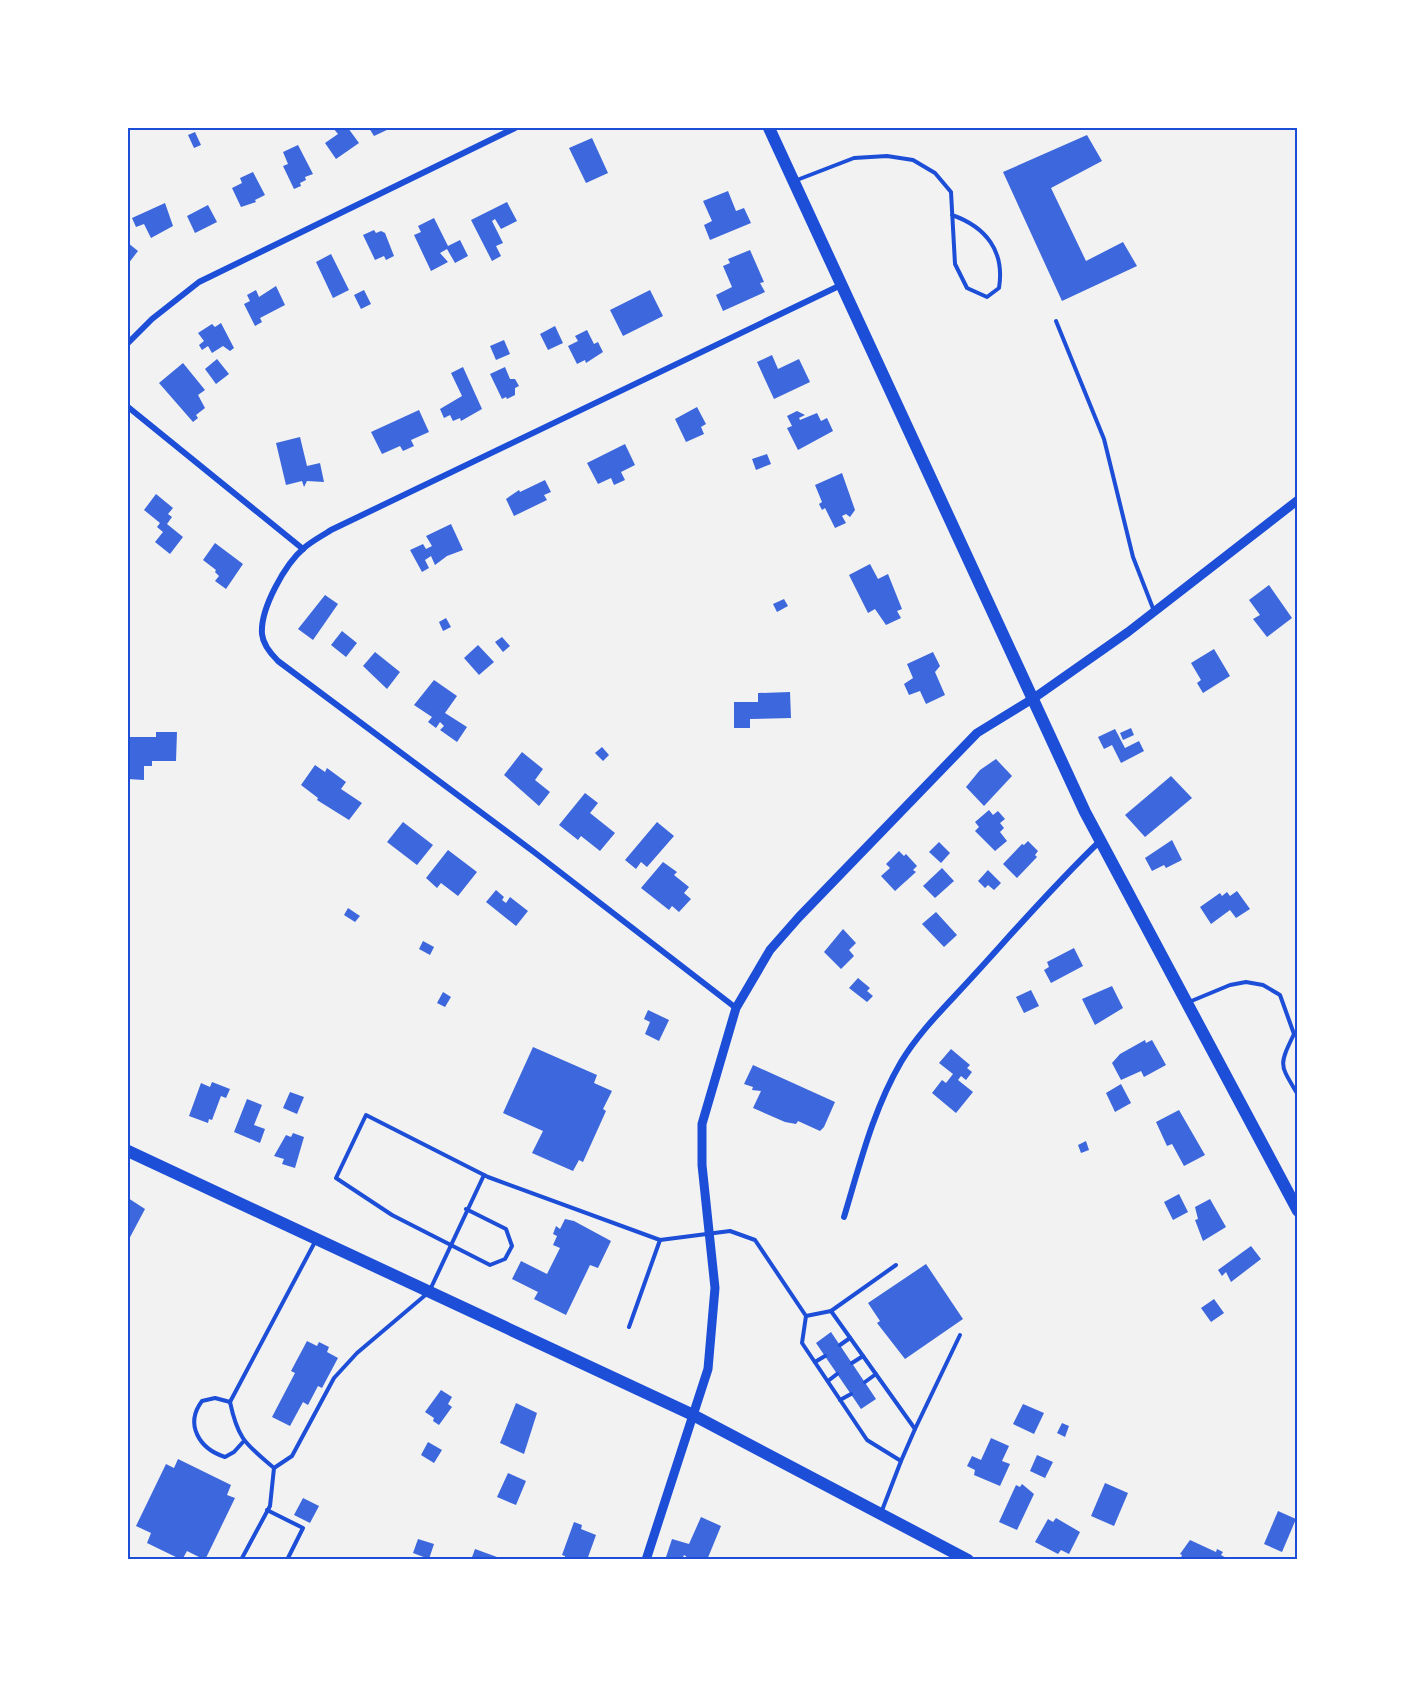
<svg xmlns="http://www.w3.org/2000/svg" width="1425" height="1687" font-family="Lora,serif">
<rect width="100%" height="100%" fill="#f2f2f2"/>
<g fill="#3d67dc">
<polygon points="333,128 348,128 359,143 336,159 325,143 338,134"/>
<polygon points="369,128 388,128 389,129 374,136"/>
<polygon points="195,132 201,145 194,148 188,135"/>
<polygon points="1087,135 1102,161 1051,188 1086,261 1123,242 1137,266 1062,301 1003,172"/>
<polygon points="592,138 608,173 586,183 569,148"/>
<polygon points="298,145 313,174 305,177 306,180 300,183 301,186 294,189 283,166 288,164 283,152"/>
<polygon points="253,172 265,195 255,200 256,202 241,207 232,188 242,183 240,178"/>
<polygon points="728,191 736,211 744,208 751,223 710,240 704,225 712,221 703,201"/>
<polygon points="507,202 517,221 501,229 495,219 492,221 503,243 496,246 501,256 492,261 471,220"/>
<polygon points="165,203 173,226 151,238 144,224 136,227 132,218"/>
<polygon points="208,205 217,222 195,233 187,216"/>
<polygon points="434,218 448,246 460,240 468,256 455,263 447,249 440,253 448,262 431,271 414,235 421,232 418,226"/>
<polygon points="374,230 376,233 381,231 385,233 394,256 386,260 384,256 375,260 363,235"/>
<polygon points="128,243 138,251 128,264"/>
<polygon points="750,250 764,282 760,283 765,292 723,311 716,295 732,287 723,266 730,263 728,259"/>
<polygon points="331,254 349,290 333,298 316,262"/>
<polygon points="276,286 285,305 260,318 262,322 255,326 244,304 250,301 247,295 256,290 259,297"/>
<polygon points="364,290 371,304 361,309 354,295"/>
<polygon points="650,290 663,316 623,336 610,310"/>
<polygon points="221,323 234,348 230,351 223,346 212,353 208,346 202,350 199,345 204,341 198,333 212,324 215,327"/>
<polygon points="555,326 563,343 548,350 540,334"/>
<polygon points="587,330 594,344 598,342 603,352 586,363 585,360 577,364 568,346 578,341 575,336"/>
<polygon points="504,340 510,354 496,360 490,346"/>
<polygon points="772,355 778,369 799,359 810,382 774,399 757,362"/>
<polygon points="217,359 229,374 216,384 205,369"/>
<polygon points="183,363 205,390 198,395 205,408 196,415 198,418 193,422 159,383"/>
<polygon points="463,367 482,409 461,421 460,418 453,421 450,415 444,418 440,409 462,396 451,373"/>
<polygon points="505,367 510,379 515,379 519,386 515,388 515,395 507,399 506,397 502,399 490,374"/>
<polygon points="697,407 706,424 701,427 704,434 686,442 675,419"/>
<polygon points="419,410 429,432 411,440 414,446 403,451 400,446 382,454 371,432"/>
<polygon points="797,411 805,415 799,418 800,420 817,413 821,421 827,418 833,431 798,450 787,428 792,426 787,416"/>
<polygon points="300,437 307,466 320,463 324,482 307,481 304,487 302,481 286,485 276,443"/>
<polygon points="625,444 635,465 621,472 625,480 614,485 611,478 598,484 587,463"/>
<polygon points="767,454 771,464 756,470 752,459"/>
<polygon points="842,473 855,510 850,517 846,514 842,516 846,523 835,528 825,508 822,510 819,504 822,502 815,485"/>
<polygon points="545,480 551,492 544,495 547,500 514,516 506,499 519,490 520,492"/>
<polygon points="156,494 173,508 168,514 172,517 167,524 183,537 170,554 155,542 163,532 157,527 160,523 144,510"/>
<polygon points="451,524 463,550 447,556 435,565 431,556 425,560 429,568 422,572 410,550 423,544 426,549 432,546 426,536"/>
<polygon points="215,543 243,564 226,589 215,581 219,576 215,572 216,570 203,560"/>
<polygon points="870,564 878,579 888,574 902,609 897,611 901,618 886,625 875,609 868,613 849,575"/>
<polygon points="1269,585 1292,618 1267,637 1253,619 1260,615 1249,600"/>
<polygon points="325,595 338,604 313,640 298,629"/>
<polygon points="784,599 788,606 777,612 773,604"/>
<polygon points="446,618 451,627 443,631 439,622"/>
<polygon points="342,631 357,643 346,657 331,645"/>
<polygon points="502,637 510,646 503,652 495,642"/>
<polygon points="478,645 494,662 479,675 464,658"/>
<polygon points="1214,649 1230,676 1203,693 1197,683 1201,680 1191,663"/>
<polygon points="375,652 400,672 387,689 363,666"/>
<polygon points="933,652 940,666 935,672 945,695 926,704 920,691 909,695 904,684 913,678 907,664"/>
<polygon points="434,680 457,696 445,713 467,727 457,742 440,730 444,726 440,722 436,728 428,722 432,717 414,705"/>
<polygon points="790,692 791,718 750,719 750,728 734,728 734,702 758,702 758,693"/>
<polygon points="1131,728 1134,735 1123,740 1120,733"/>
<polygon points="1115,729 1125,748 1139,741 1144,751 1121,763 1112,745 1104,749 1098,737"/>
<polygon points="156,732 177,732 176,761 152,761 152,766 144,766 144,780 128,779 128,737 156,737"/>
<polygon points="602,747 609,755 603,761 595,753"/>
<polygon points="522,752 543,769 535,780 550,792 539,806 504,775"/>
<polygon points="996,759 1012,776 984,806 966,787 980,770"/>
<polygon points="315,765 325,772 327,768 346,782 341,789 362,803 349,820 317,800 318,798 301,785"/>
<polygon points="1171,776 1192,798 1145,837 1125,815"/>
<polygon points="585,793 598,803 590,813 615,833 600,851 581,836 578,840 559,825"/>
<polygon points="989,810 993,815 998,811 1005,819 1000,823 1004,828 1000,832 1007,841 995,851 975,831 979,827 975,822"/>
<polygon points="403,822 433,845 417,865 387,842"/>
<polygon points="657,822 674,836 647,867 641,862 636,869 625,860"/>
<polygon points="1172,840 1182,860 1166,868 1164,865 1152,871 1145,858"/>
<polygon points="1028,841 1038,851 1035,855 1037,857 1017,878 1003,864 1022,844 1024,845"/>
<polygon points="939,842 950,853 941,863 929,852"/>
<polygon points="448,850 477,872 458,896 441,883 437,888 426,878"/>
<polygon points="899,851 904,856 906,854 917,866 913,870 916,872 895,891 881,876 890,868 886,864"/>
<polygon points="663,862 677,872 674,875 689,887 684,893 691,899 679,912 672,906 669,910 641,888"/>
<polygon points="942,868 954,881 935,898 923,886"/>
<polygon points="988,870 1001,883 994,890 988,885 985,888 978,881"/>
<polygon points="496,890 504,897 502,900 506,903 510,897 528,911 516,926 486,902"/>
<polygon points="1237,891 1250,909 1236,918 1230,910 1211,924 1200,907 1220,893 1222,896 1227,892 1230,896"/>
<polygon points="348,908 360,916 355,922 344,915"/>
<polygon points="936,912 957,935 944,947 922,924"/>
<polygon points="843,929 856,943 849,950 854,956 841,969 824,952"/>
<polygon points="423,941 434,947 430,955 419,949"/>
<polygon points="1074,948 1083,966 1051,983 1044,970 1049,967 1047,962"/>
<polygon points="858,978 870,988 867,991 873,996 867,1002 849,988"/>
<polygon points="1112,986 1123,1008 1095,1025 1082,999"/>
<polygon points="1031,990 1039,1006 1024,1013 1016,997"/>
<polygon points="443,992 451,997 445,1007 437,1003"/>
<polygon points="648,1010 669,1020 659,1041 645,1034 650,1022 644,1019"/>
<polygon points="1145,1040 1146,1043 1152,1040 1166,1065 1144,1077 1141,1071 1121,1080 1112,1063 1120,1054"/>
<polygon points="533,1047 597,1075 594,1083 612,1091 603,1109 606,1111 583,1162 579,1160 573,1171 532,1153 543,1131 503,1113"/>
<polygon points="951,1049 970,1065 967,1068 972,1072 966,1080 961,1076 958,1080 973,1092 956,1113 932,1093 942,1080 946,1083 953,1074 939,1063"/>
<polygon points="753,1065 835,1102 824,1127 820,1131 798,1121 796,1124 785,1122 753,1108 761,1091 752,1090 753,1087 744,1084"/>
<polygon points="212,1082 230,1089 226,1098 221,1096 212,1120 209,1119 208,1123 189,1116 201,1083 210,1087"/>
<polygon points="1121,1084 1131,1103 1115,1112 1106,1093"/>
<polygon points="290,1092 304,1097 297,1114 283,1108"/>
<polygon points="247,1099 262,1105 254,1125 265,1129 260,1143 234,1132"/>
<polygon points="1179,1110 1205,1155 1184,1166 1172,1144 1167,1146 1156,1122"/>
<polygon points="293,1133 304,1137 295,1168 282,1164 284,1159 274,1156 286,1135 291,1137"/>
<polygon points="1086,1141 1089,1150 1081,1153 1078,1145"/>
<polygon points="1179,1194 1188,1212 1173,1220 1164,1202"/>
<polygon points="128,1198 145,1209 128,1241"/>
<polygon points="1210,1199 1226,1227 1203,1241 1195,1220 1198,1219 1195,1207"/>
<polygon points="565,1219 574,1221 611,1241 598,1268 590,1265 566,1315 534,1299 538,1292 512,1279 521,1261 547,1274 560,1248 553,1245 557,1236 553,1234 556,1226 560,1229"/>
<polygon points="1251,1246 1261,1259 1231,1282 1226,1272 1222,1276 1218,1270"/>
<polygon points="926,1264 963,1319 905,1359 877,1323 880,1321 868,1303"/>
<polygon points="1214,1299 1224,1313 1211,1322 1201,1308"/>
<polygon points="831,1332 876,1399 861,1409 816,1343"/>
<polygon points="307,1341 317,1346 319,1342 329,1347 327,1352 338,1358 322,1388 318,1386 308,1405 303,1402 290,1426 272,1417 295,1373 291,1371"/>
<polygon points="441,1390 452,1397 448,1404 452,1407 439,1425 433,1421 434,1418 425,1412"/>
<polygon points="516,1403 537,1413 524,1454 500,1443"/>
<polygon points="1023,1404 1044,1413 1034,1434 1013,1424"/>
<polygon points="1062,1423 1069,1426 1065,1437 1057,1433"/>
<polygon points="991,1438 1009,1446 1002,1461 1010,1464 1000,1486 974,1475 975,1470 967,1466 972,1456 981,1460"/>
<polygon points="428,1442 442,1450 434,1463 421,1455"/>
<polygon points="1037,1455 1053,1462 1045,1478 1030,1471"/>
<polygon points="178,1459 231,1485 227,1495 235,1498 205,1560 187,1551 182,1560 147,1543 151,1533 136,1526 166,1464 174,1468"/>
<polygon points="508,1473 526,1481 516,1505 497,1497"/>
<polygon points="1105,1483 1128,1493 1114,1526 1091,1516"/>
<polygon points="1022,1484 1034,1494 1017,1530 999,1522 1016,1485 1020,1487"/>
<polygon points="303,1498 319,1506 310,1523 294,1515"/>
<polygon points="1278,1511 1296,1519 1282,1552 1264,1544"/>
<polygon points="701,1517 721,1526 707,1560 691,1560 684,1555 682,1560 665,1560 672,1539 689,1544"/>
<polygon points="1056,1518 1080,1532 1069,1554 1061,1550 1058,1554 1035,1542 1048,1519 1053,1522"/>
<polygon points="574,1522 582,1525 581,1529 596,1535 587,1560 564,1560 565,1556 562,1555"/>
<polygon points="418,1539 434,1544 429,1559 413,1553"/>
<polygon points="1190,1540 1216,1552 1217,1549 1223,1552 1221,1555 1230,1560 1180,1560 1182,1555 1180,1554"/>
<polygon points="475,1549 497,1557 497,1560 471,1560"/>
</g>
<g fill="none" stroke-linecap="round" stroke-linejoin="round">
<g stroke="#1d4ed8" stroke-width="4">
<path d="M797,180L854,158L887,156L913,160L935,173L951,192L955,264L967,288L987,297L999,288C1005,251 986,227 952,215"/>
<polyline points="1056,321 1104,439 1133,557 1154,611"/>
<polyline points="1189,1002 1230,985 1246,982 1263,985 1280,995 1294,1034 1298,1036"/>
<path d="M1294,1034C1278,1067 1280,1064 1298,1095"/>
<polyline points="466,1209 506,1229 512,1246 505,1259 490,1265 392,1215 336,1178 366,1115 488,1177 660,1240 730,1231 755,1240 806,1316 802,1343 867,1440 901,1461 881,1513"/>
<polyline points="831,1311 915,1429 901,1461"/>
<polyline points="806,1316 831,1311 896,1265"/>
<polyline points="629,1327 660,1240"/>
<polyline points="840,1345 850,1338"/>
<polyline points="815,1362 825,1356"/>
<polyline points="852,1363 863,1356"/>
<polyline points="828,1381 837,1374"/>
<polyline points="865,1382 876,1374"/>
<polyline points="840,1400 851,1394"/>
<path d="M230,1402L215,1398L202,1401C184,1425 200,1449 225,1457L234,1452L243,1442"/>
<polyline points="915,1429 960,1335"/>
<polyline points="274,1468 292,1456 334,1378 357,1353 429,1292 484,1175"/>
<polyline points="267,1510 303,1528 287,1560"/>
<path d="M241,1560L270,1506L274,1468C246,1444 238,1440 230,1402L316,1240"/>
</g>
<g stroke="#1d4ed8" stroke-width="6">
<polyline points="128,343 152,319 199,282 515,128"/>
<polyline points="128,407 303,549"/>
<path d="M736,1008L534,852L278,661C271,654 263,645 262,634C260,609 285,564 304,548C312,541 322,536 331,530L841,285"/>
<path d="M844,1217C860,1164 873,1110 901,1062C920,1030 950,1002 975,974C1016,929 1056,883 1100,841"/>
</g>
<polyline stroke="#1d4ed8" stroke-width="9" points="646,1560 708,1369 715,1288 702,1165 702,1124 736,1008 770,950 799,917 977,733 1034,698 1128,632 1298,500"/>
<g stroke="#1d4ed8" stroke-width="12">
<polyline points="769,128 1085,812 1298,1211"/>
<polyline points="128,1151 691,1414 968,1560"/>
</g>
</g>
<rect width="1425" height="1687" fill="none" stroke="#ffffff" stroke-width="258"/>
<rect x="129" y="129" width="1167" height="1429" fill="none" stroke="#1d4ed8" stroke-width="2"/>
</svg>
